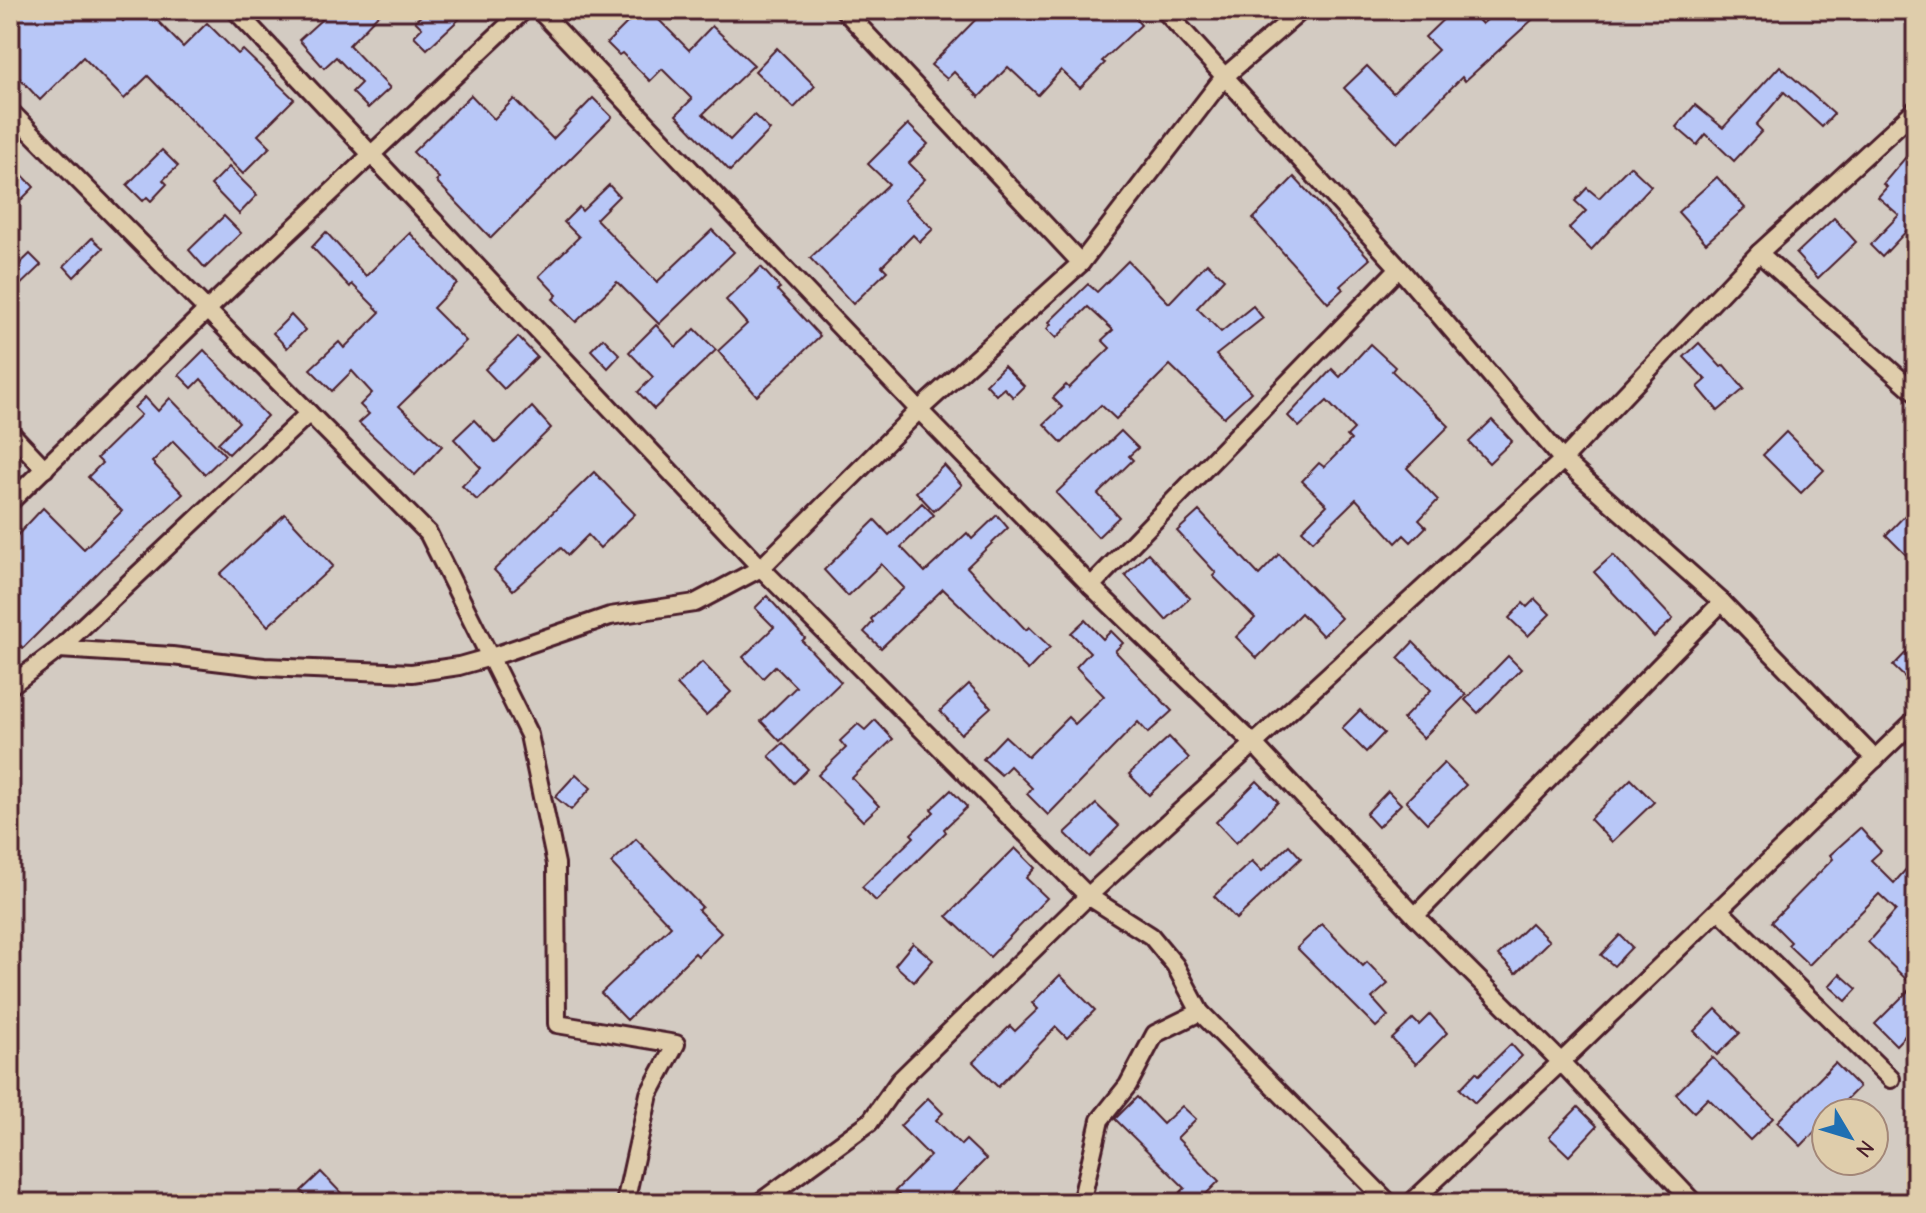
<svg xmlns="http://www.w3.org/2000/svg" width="1926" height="1213" font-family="'Comic Neue',sans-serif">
<rect width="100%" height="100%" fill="#d3cbc2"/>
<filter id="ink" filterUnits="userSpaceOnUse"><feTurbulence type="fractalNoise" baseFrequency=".0125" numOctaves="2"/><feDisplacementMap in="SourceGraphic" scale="16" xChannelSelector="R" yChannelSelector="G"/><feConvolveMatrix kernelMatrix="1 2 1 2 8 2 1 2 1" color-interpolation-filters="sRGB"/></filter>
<g filter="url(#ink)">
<g fill="#b8c7f7" stroke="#4a1f2b" stroke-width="2">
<polygon points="10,10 112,10 123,21 134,10 147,10 183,47 207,23 238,54 243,50 294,99 258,135 270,147 243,174 148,76 124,99 83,57 40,100 10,68"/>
<polygon points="332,10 383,10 349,45 390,88 368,108 352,92 361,83 336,57 324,68 299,40"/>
<polygon points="428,10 469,10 427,49 414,36 422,28 415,21"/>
<polygon points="640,10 665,10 657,18 689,50 712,26 754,65 703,114 730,140 754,115 770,130 730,171 676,115 692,99 662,69 650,81 622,53 619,55 607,43"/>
<polygon points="985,10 1023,10 1032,19 1041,10 1128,10 1141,25 1102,61 1105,63 1080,88 1061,70 1038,95 1008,67 979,97 954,72 947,79 931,65"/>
<polygon points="1453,10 1469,10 1482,24 1498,10 1543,10 1465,81 1462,77 1397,143 1344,88 1367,66 1393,93 1438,50 1425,37"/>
<polygon points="777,48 815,86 794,108 755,71"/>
<polygon points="1780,66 1834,114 1822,127 1784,92 1756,125 1762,131 1734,161 1706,134 1697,145 1676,127 1695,105 1723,128"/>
<polygon points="471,95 494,119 514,99 553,139 593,98 612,117 491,238 436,181 439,178 413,152"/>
<polygon points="908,124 928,144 909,163 925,179 904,200 933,229 920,242 913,235 882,266 887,271 853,304 810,258 889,184 868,164"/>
<polygon points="1916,145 1916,230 1911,226 1882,257 1870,245 1899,215 1878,197 1887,187 1883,184"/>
<polygon points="162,150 178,166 163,180 167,184 151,201 147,197 143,201 127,185"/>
<polygon points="10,162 34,187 10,211"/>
<polygon points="1630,166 1651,186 1591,250 1569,228 1586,211 1575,201 1587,188 1599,198"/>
<polygon points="229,167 257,195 239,214 211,185"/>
<polygon points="1294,177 1370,259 1340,286 1343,289 1328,303 1253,219"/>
<polygon points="1717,177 1745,208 1706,243 1678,212"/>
<polygon points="609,185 619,196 596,219 657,282 712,230 734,252 659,324 617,282 576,322 553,299 557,295 539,276 579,237 564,222 579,207 582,211"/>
<polygon points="224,216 241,233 205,268 189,250"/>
<polygon points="1834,218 1856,242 1818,278 1796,254"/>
<polygon points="326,232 366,276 410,233 457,283 433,308 466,341 399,406 442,446 415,475 359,423 369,414 360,405 372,393 352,371 332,391 310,369 339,342 344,348 380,312 352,284 350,287 312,247"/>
<polygon points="92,238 103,248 74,277 64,266"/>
<polygon points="30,254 41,265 10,295 10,273"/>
<polygon points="1128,261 1169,303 1207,263 1224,279 1197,308 1221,332 1253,306 1263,318 1216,355 1251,392 1224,417 1170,365 1116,419 1101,405 1062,443 1044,424 1062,407 1053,398 1066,385 1069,388 1110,348 1102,340 1113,330 1088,307 1056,338 1047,329 1051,324 1049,322 1088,284 1097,292"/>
<polygon points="761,267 780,288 777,290 820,336 757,396 718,351 747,324 726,300"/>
<polygon points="291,315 305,330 287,348 273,333"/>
<polygon points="656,325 676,347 695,329 716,350 654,409 638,392 653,377 629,352"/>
<polygon points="518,337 537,357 504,389 485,369"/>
<polygon points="603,338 620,355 608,368 591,350"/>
<polygon points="1699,343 1721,367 1724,365 1744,389 1718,411 1698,387 1706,380 1684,357"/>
<polygon points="1370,344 1395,367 1392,371 1449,426 1407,468 1438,500 1419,520 1426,527 1411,542 1404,535 1396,543 1356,499 1313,541 1302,530 1327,505 1302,481 1319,463 1324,467 1351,440 1347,436 1354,429 1327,401 1299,427 1288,416 1332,369 1340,377"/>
<polygon points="204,350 267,416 229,454 218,443 239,422 201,379 192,388 179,375"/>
<polygon points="1004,366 1024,386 1013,397 1004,388 996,395 986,384"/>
<polygon points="145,397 158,411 170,398 225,455 205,474 173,441 152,462 183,494 104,567 23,648 21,646 10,657 10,543 43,508 84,549 122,511 88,477 102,463 97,458 141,415 134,408"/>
<polygon points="532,407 551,428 477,500 462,486 481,468 454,439 474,420 496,443"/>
<polygon points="1492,420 1512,441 1489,463 1469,442"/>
<polygon points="1121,431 1138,448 1129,456 1133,460 1098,494 1119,517 1098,537 1056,493"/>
<polygon points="1786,432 1824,470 1801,493 1763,455"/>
<polygon points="944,465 962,485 934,511 916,492"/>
<polygon points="594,472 635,514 600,548 588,535 568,555 561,548 513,590 494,570"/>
<polygon points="922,503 934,515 901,547 925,572 967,533 972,539 997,515 1008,528 967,567 1026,630 1029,627 1050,647 1028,670 943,589 881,648 864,632 873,622 871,619 904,588 881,564 848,596 824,570 875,520 889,535"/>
<polygon points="1916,504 1916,565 1886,535"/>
<polygon points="1199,511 1259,575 1279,554 1341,618 1323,636 1301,613 1257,658 1236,637 1255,618 1213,576 1216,573 1177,531"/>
<polygon points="285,514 333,566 268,626 220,574"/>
<polygon points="1148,553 1190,598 1166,620 1125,575"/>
<polygon points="1613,555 1673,619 1654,637 1594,572"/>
<polygon points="767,596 805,638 802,641 841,682 780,741 761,721 796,687 775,666 763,678 743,657 774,627 755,608"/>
<polygon points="1535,599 1550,614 1528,636 1509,618 1523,603 1527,607"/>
<polygon points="1085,620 1103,639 1111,631 1123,643 1115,651 1172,711 1148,733 1138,722 1048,815 1027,794 1032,788 1010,766 1001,775 983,759 1005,736 1028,757 1068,717 1075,724 1104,696 1076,667 1090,652 1071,633"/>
<polygon points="1413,642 1466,695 1423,738 1403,719 1431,690 1398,658"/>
<polygon points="1916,642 1916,688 1893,666"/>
<polygon points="1508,656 1521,669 1478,713 1465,700"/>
<polygon points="702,662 731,692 706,715 677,685"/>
<polygon points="969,684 991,707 961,734 940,711"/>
<polygon points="1360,710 1384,733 1366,752 1342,728"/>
<polygon points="875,720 893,739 852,778 879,806 863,821 818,775 846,748 840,741 858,724 865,730"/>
<polygon points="1169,737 1189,758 1149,795 1129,774"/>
<polygon points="783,743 808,769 794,783 769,756"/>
<polygon points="1444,763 1466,785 1427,823 1406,801"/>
<polygon points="576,774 591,788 571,810 555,797"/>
<polygon points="1631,779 1654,802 1612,842 1590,819"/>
<polygon points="1257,781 1278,802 1236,843 1216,822"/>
<polygon points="951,790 967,807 944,829 946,832 876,901 862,887 914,837 911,834 934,812 931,809"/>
<polygon points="1388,791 1401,804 1378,827 1366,814"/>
<polygon points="1096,804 1119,826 1089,857 1065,833"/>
<polygon points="1860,828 1881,851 1871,860 1894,883 1916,858 1916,1024 1896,1045 1875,1024 1913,986 1868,942 1896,910 1879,894 1809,965 1788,945 1791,942 1771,922 1833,859 1830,855"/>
<polygon points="636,839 702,907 698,910 721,933 698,956 695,953 627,1020 601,993 671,926 611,863"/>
<polygon points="1289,845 1301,858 1236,919 1214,896 1252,861 1262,871"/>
<polygon points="1015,848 1035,868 1026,878 1047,898 990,957 947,916"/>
<polygon points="1531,923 1549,941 1516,973 1498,955"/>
<polygon points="1322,924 1363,966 1367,962 1388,984 1372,998 1388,1016 1376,1027 1297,948"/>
<polygon points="1620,935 1632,947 1614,966 1601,955"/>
<polygon points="913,943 933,960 914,982 895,965"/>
<polygon points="1840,974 1857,989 1846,1001 1829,986"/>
<polygon points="1060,975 1095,1010 1067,1038 1056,1027 998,1087 973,1062 1010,1026 1015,1031 1038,1009 1032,1003"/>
<polygon points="1716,1009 1740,1033 1717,1055 1694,1031"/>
<polygon points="1430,1014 1447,1033 1416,1064 1392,1039 1413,1019 1419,1025"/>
<polygon points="1511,1044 1522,1056 1475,1103 1460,1089 1476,1072 1479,1075"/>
<polygon points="1712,1057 1773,1118 1750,1140 1708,1098 1694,1112 1676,1094"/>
<polygon points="1835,1063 1859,1087 1833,1113 1826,1113 1826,1120 1801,1146 1777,1122"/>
<polygon points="1137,1097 1163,1124 1182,1106 1196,1119 1177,1138 1219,1181 1197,1203 1169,1203 1185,1188 1115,1119"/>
<polygon points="928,1098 943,1113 936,1120 961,1145 966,1140 986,1159 942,1203 907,1203 895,1191 930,1156 900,1126"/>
<polygon points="1578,1107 1597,1126 1569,1156 1549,1137"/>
<polygon points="321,1172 342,1194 333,1203 312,1203 301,1191"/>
</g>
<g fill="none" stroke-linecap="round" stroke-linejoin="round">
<g stroke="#4a1f2b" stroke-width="22">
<g id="street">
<polyline points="235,10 761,568 1088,896 1151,936 1175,965 1200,1012 1389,1203"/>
<polyline points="539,10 919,410 1091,586 1253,743 1415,916 1561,1062 1694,1203"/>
<polyline points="844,10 1081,263"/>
<polyline points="1164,10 1399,268 1563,460 1722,602 1875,759"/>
<polyline points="10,111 428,533 529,735 556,864 557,1024 676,1044 649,1094 625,1203"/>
<polyline points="1759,253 1916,393"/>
<polyline points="10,432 45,469"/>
<polyline points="10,502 207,310 524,10"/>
<polyline points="1091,586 1399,268"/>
<polyline points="59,649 309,413"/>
<polyline points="10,686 59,649 172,656 264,667 412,673 459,666 491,657 610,616 695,603 761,568 919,410 1081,263 1224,77 1302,10"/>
<polyline points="1719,910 1891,1079"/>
<polyline points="1415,916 1722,602"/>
<polyline points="759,1203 870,1122 899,1081 1088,896 1563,460 1759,253 1916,109"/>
<polyline points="1081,1203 1100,1120 1128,1085 1155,1034 1200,1012"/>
<polyline points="1411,1203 1561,1062 1916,719"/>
</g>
</g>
<polyline stroke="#4a1f2b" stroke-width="4" stroke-dasharray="8 6" stroke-linecap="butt" points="799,1195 810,1203"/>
<use href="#street" stroke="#dfcdab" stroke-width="16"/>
</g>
</g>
<rect width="1926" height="1213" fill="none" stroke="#dfcdab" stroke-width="40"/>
<rect x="20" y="20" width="1886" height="1173" fill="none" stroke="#4a1f2b" stroke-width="3" filter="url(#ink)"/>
<g transform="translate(1850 1137) rotate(128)"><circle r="38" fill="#dfcdab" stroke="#a38778" stroke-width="2"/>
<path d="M0-6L14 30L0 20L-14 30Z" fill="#1f6fb2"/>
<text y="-12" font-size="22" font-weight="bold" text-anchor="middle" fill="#4a1f2b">N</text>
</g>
</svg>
